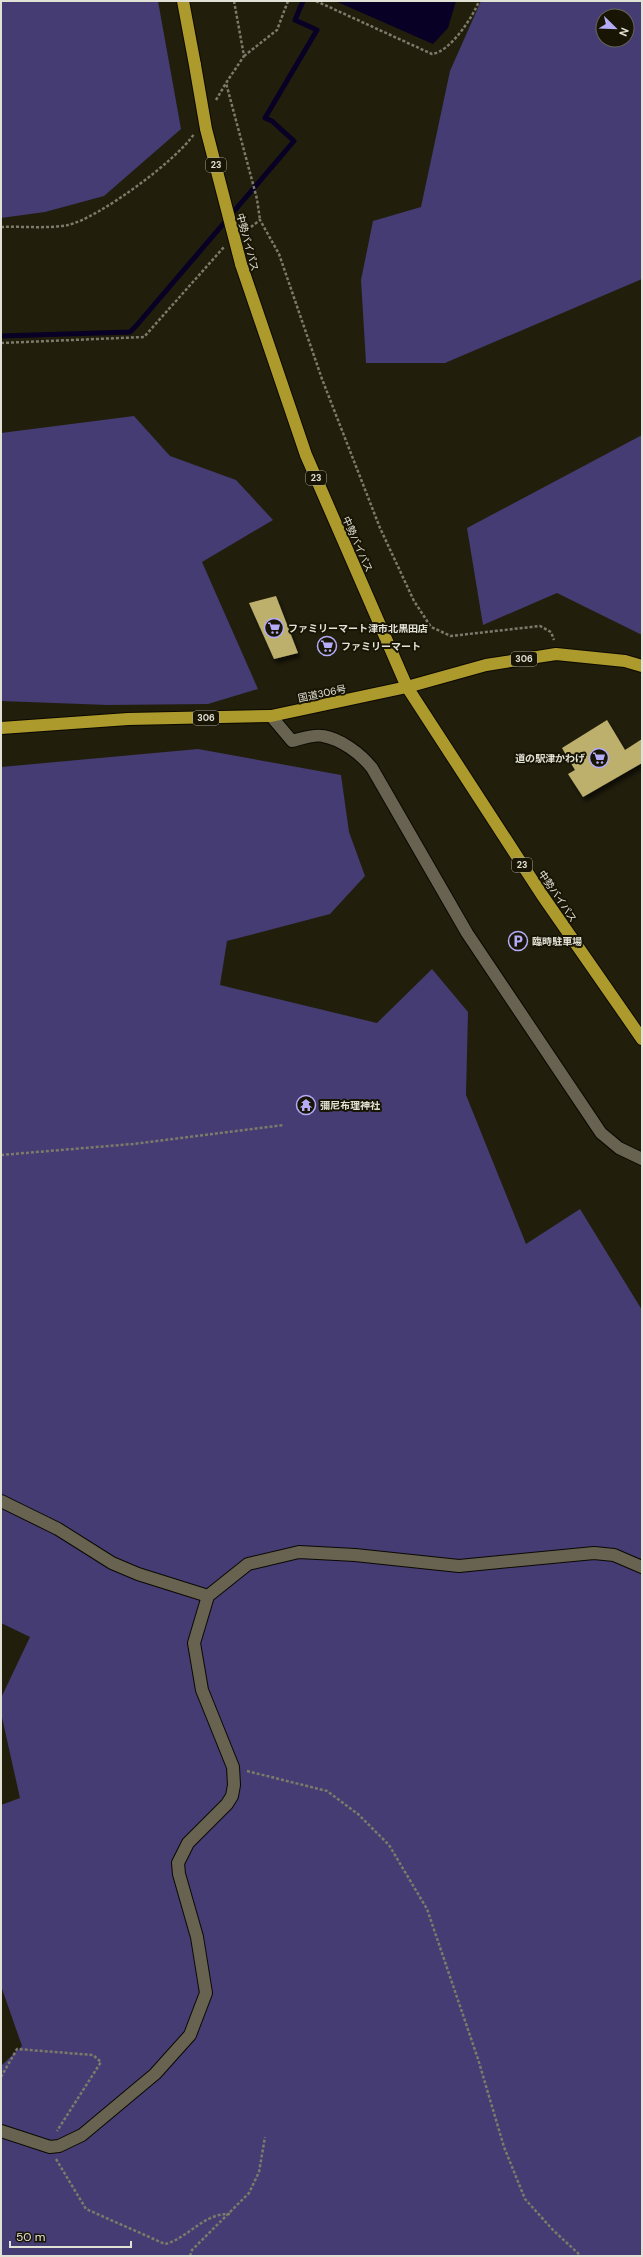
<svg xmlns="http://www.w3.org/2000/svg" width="643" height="2257" font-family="'DM Sans','Noto Sans JP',sans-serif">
<defs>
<filter id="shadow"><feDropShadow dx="2.5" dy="4.5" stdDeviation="2" flood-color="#0009"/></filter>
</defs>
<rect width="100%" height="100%" fill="#211e0c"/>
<g fill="#443c72" fill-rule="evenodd">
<polygon points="1,1 158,1 181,129 104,196 45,212 1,218"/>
<path d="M481,1H642V279L445,363H366L361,280L373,221L421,207L450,71ZM603,16H627V40H603Z"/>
<polygon points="134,416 170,456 236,480 273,520 202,562 258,689 208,704 108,705 1,701 1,433"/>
<polygon points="642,435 642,635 557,593 483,625 467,528"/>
<polygon points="198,749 341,775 349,832 365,876 330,914 227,941 220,985 377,1023 432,969 468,1012 466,1095 526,1244 580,1209 642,1310 642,2256 1,2256 1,2066 22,2046 1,1986 1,1805 20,1798 1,1713 1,1698 30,1637 1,1623 1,767"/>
</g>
<polygon fill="#080025" points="335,1 456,1 448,28 433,44"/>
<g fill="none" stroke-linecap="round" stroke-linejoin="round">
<polyline stroke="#080025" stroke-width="5" points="1,336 130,332 136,326 294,141 272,121 265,118 317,30 295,20 303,1"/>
</g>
<g fill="#bdb06d" filter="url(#shadow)">
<polygon points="276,596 298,653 274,659 249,603"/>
<polygon points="607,720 625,750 642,739 642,763 583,797 568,774 575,770 562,748"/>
</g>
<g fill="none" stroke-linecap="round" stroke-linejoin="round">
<g stroke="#0b0800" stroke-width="14">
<g id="street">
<path d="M271,716L292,741C300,739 314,734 323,736C341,739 361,754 372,768L467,933L601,1133L619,1148L642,1159"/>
<polyline points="1,1501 58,1529 112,1563 138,1574 208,1596"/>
<polyline points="1,2131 50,2147 59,2146 82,2135 155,2074 190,2035 206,1993 197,1937 179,1874 178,1863 188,1843 227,1804 232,1796 234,1785 233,1767 202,1690 194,1643 208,1596 248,1564 299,1552 355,1555 459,1566 594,1553 614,1555 642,1567"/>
</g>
</g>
<g stroke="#0b0800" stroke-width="14">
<g id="highway">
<polyline points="183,1 195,65"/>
<polyline points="241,264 306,455 407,687 542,895 642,1039"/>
<polyline points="1,728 128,719 271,716 407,687 486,665 556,654 625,661 642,666"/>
</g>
</g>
<g stroke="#7c7a6a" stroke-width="2.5" stroke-dasharray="3 2" stroke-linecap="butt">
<polyline points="234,1 244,56 226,83 257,199 260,220"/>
<path d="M316,1L432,54C450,52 473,17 479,1"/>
<polyline points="244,56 277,30 288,1"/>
<polyline points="216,100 226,83"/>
<path d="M1,227C23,226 47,229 68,225C99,218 177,160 194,134"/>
<polyline points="247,230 260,220 279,254 322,379 380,528 414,601 431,627 451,636 540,626 551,632 554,640"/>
<polyline points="1,343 144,337 224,247"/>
<polyline points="1,1155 133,1144 284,1125"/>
<polyline points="247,1771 327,1791 358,1814 389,1845 427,1909 478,2059 504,2147 525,2199 553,2230 581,2256"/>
<polyline points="1,2077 17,2049 93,2055 101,2062 57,2131"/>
<path d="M56,2159L86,2209L165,2244C189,2238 203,2213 230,2214"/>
<polyline points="190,2256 192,2250 249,2193 259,2172 265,2137"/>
</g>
<use href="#street" stroke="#676350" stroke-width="12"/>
<use href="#highway" stroke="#ad9a2c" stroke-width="12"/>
<g stroke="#0b0800" stroke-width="14" stroke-linecap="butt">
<polyline id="highway-bridge" points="195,65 206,129 241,264"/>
</g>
<use href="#highway-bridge" stroke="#ad9a2c" stroke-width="12"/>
</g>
<defs>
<g id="supermarket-ring" transform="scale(1)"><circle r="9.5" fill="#181504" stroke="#b4acf9" stroke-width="1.5"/><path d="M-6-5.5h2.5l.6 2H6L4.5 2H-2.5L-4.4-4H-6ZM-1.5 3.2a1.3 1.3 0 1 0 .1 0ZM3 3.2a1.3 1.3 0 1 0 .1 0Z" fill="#b4acf9"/></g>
<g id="parking-ring" transform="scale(1)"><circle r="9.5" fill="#181504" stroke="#b4acf9" stroke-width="1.5"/><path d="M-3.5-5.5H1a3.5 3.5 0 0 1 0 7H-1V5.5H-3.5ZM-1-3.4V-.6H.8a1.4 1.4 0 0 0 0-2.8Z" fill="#b4acf9"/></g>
<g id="temple-ring" transform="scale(1)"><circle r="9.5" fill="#181504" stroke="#b4acf9" stroke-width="1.5"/><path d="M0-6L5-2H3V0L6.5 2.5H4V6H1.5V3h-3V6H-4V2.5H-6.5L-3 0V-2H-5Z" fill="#b4acf9"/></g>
</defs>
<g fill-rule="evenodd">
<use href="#supermarket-ring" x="274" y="628"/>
<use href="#supermarket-ring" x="327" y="646"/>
<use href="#supermarket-ring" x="599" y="758"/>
<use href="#parking-ring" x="518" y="941"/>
<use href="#temple-ring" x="306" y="1105"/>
</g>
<g text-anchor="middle" stroke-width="4" stroke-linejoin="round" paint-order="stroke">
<g fill="#181504" stroke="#a5a496" stroke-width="1">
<rect x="206" y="158" width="20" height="14" rx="3"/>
<rect x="306" y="471" width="20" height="14" rx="3"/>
<rect x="511" y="652" width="26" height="14" rx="3"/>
<rect x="193" y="711" width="26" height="14" rx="3"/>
<rect x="512" y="858" width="20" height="14" rx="3"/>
</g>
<g font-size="9" font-weight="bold" fill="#e2e1d5">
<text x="216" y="168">23</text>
<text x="316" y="481">23</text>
<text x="524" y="662">306</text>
<text x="206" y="721">306</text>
<text x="522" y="868">23</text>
</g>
<g font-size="10" fill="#e2e1d5" stroke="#181504">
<text transform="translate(248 242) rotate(75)" y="4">中勢バイパス</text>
<text transform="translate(358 544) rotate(66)" y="4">中勢バイパス</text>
<text transform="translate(322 693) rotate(-12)" y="4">国道306号</text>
<text transform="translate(558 896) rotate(56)" y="4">中勢バイパス</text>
</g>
<g font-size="10" font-weight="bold" fill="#e2e1d5" stroke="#181504" text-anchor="start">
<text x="288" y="632">ファミリーマート津市北黒田店</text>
<text x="341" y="650">ファミリーマート</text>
<text x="585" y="762" text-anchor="end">道の駅津かわげ</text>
<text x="532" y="945">臨時駐車場</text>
<text x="320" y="1109">彌尼布理神社</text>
</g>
</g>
<rect width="643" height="2257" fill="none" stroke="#e2e1d5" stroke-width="4"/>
<g transform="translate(615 28) rotate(113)"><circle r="19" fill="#181504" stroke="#696758"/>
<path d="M0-3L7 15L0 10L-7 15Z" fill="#b4acf9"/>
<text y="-6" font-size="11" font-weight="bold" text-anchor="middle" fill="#e2e1d5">N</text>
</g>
<path d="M10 2241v6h121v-6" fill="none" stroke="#e2e1d5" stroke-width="2"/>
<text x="16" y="2241" font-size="12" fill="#e2e1d5" stroke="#181504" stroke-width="3" paint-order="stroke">50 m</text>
</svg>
